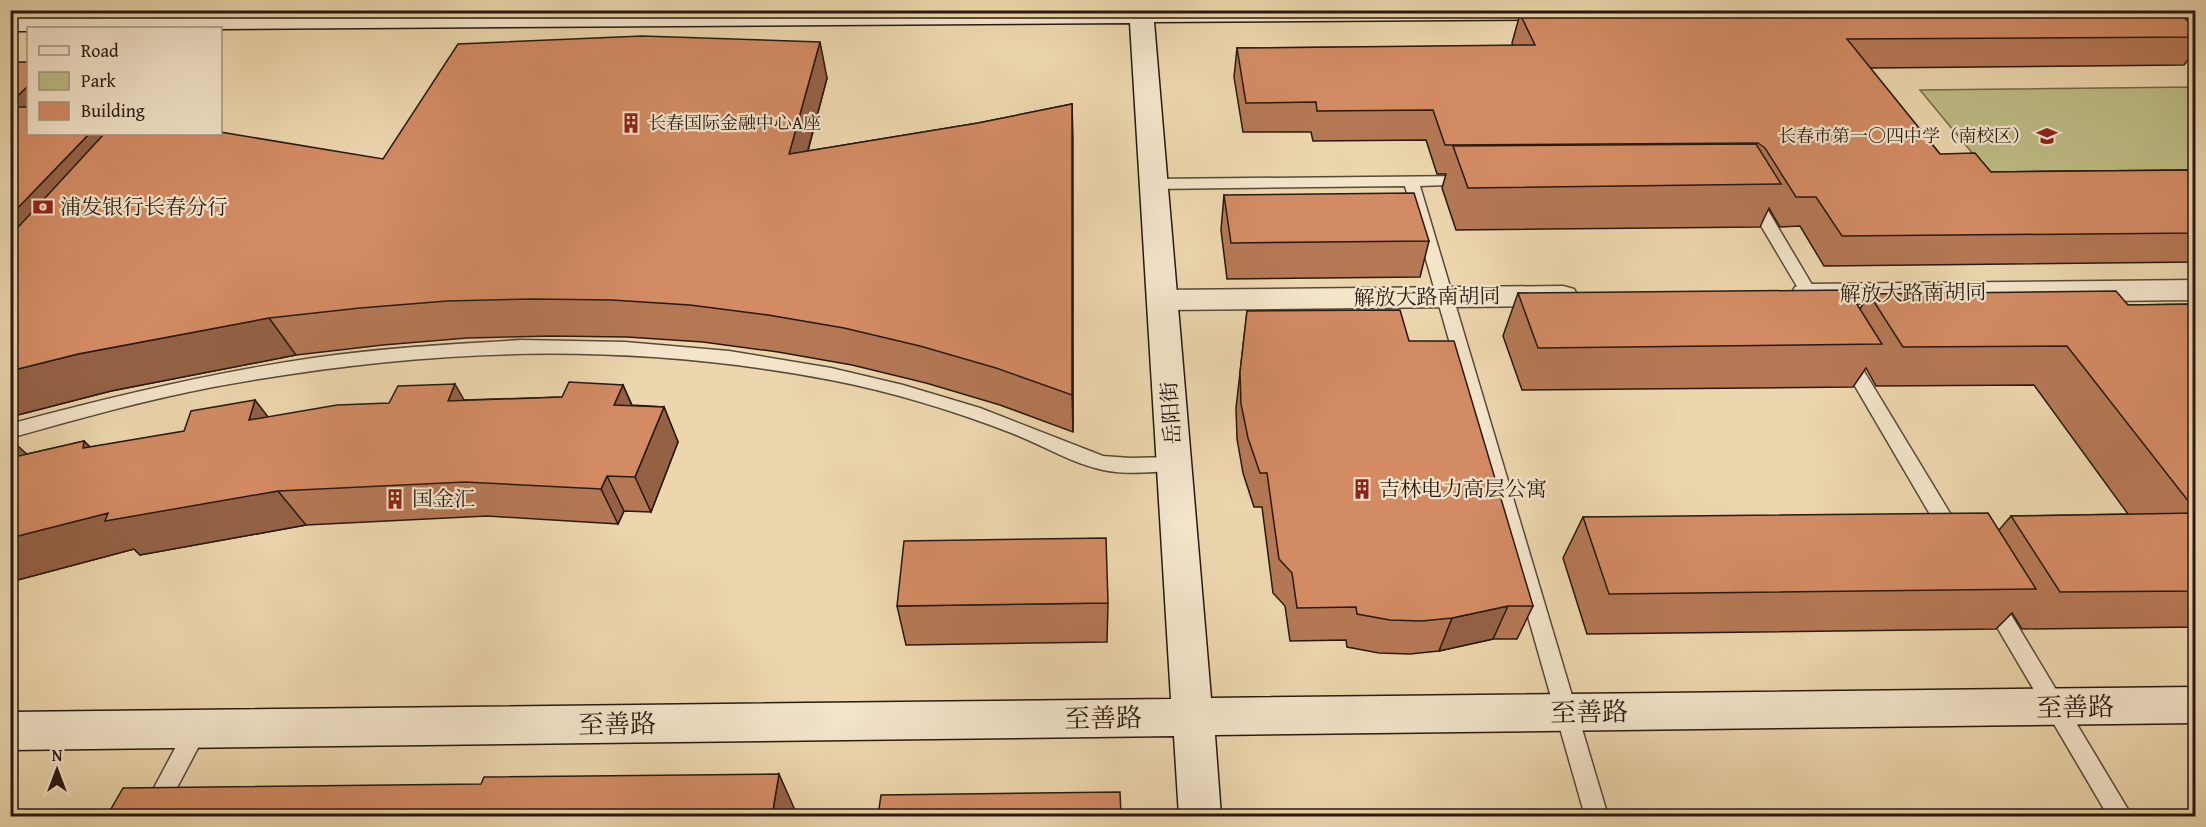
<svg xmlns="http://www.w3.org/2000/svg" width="2206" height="827" font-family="'Gentium Book Plus','Noto Serif SC',serif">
<rect width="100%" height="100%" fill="#ecd6ad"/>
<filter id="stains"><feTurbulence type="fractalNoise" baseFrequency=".00333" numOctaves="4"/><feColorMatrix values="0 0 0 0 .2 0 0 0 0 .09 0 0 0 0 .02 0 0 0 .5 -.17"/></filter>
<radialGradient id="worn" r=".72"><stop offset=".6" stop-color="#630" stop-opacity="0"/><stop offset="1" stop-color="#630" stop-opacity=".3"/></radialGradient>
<polygon fill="#bebc85" stroke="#736a4b" stroke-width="1.5" points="2195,87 2195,170 1988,172 1920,90"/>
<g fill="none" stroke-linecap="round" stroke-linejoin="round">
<g stroke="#594838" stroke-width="3">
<g id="lane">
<polygon points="1468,176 1475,181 1473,184 1420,186 1608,816 1585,816 1405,186 1154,189 1147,184 1154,179"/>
<polygon points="1752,192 1760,197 1824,305 1822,309 1810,309 1808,305 1744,197"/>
<path d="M521,340L625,342L729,351L831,368L903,385L980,408L1103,456L1130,458L1174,457L1181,459L1183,464L1181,469L1174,471C1150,472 1126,475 1103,470C1071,463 1044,446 1014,434C955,411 893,392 831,380C620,340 424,348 213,387C145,400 78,419 10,438V424C110,397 210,373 313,358C382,348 452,344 521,340Z"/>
<polygon points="1847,351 1853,353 1959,528 1962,534 1959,540 1952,542 1945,540 1838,357 1841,353"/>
<polygon points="1991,590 1998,593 2132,816 2108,816 1984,605 1981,599 1984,593"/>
<polygon points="197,719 205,722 208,729 162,816 139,816 189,722"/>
</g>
</g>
<g stroke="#594838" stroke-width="3">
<g id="street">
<polygon points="2196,280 2196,300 1806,304 1795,301 1791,294 1795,287 1806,284"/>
<polygon points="1563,286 1574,289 1578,296 1574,303 1563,306 1163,310 1152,307 1148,300 1152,293 1163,290"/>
</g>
</g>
<g stroke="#281911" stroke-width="3">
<polygon id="secondary" points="888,10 1770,11 1766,16 1758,18 1154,22 1211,698 2196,687 2196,723 1215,735 1221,816 1179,816 1174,736 10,750 10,712 1171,699 1130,23 220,29 28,28 28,31 10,31 10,17"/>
</g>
<use href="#lane" fill="#f3e4ca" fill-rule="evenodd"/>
<use href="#street" fill="#f3e4ca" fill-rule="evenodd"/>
<use href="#secondary" fill="#f3e4ca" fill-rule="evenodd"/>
</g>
<g fill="#b57855" stroke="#281911" stroke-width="1.5">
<polygon points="1714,10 2175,10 2196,28 2196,50 2184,65 1870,68 1940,154 1991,172 2196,170 2196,262 1824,266 1800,226 1780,227 1769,208 1760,227 1456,230 1442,188 1446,174 1437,174 1426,140 1313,141 1311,132 1243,132 1234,77 1237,48 1513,46 1512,43 1520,14 1714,12"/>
<polygon points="827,78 808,151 978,123 1072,104 1073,432 1000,405 926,383 852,365 778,352 703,342 627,337 550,336 467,338 383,345 296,355 111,391 10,417 28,134 383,159"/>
<polygon points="1224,195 1429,241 1420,277 1227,279 1221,230"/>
<polygon points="1518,293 1860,309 1869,294 2128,305 2196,304 2196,627 2022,629 2012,613 1996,629 1587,634 1563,558 1583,517 1999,530 2011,516 2128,514 2034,385 1876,386 1866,368 1853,387 1522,390 1503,336"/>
<polygon points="1247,311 1409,341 1533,606 1517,639 1493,639 1439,651 1410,654 1379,653 1347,647 1346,640 1290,641 1285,606 1273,593 1262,507 1254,507 1243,473 1237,439 1236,408"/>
<polygon points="623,385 632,405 664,407 678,442 651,512 624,511 618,524 487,516 306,525 140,555 134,549 10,582 10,443 27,454 84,441 90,447 464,400 562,397"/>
<polygon points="1108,603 1107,642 906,645 897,606"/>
</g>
<g fill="#946145" stroke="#281911" stroke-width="1.5">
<polygon points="820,42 827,78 797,191 789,154"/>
<polygon points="28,86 28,134 10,113 10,103"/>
<polygon points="1072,104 1073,140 1073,432 1072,395"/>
<polygon points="89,134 128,134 10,275 10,216"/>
<polygon points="269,318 296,355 111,391 10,417 10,371 78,354"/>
<polygon points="455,384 475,419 448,401"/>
<polygon points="623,385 638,420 614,405"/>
<polygon points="255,400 282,435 249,420"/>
<polygon points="664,407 678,442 651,512 635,477"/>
<polygon points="84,441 118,476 83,448"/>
<polygon points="14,442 50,477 10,459"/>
<polygon points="607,476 624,511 618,524 601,489"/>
<polygon points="278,491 306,525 140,555 134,549 10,582 10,538 108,513"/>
<polygon points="1508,606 1493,639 1439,651 1452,618"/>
<polygon points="779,774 795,810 794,816 772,816"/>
</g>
<g fill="#d38b63" stroke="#281911" stroke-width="1.5">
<polygon points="1718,10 2175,10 2196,28 2196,37 1847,39 1940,154 1975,153 1991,172 2196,170 2196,233 1842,236 1816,197 1796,197 1765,148 1758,143 1445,145 1433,110 1317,111 1316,102 1246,103 1237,48 1535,45 1520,14 1720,12"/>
<polygon points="642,36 820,42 789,154 978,123 1072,104 1072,395 996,368 920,346 844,328 768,315 690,305 612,300 532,299 447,301 360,308 269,318 78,354 10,371 10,236 104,134 220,134 220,132 383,159 458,44"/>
<polygon points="10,62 28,62 28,86 10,103"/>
<polygon points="10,107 28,107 28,134 89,134 10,216"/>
<polygon points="1756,144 1781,184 1468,188 1453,146"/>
<polygon points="1414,193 1429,241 1231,243 1224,195"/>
<polygon points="1848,290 1882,344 1538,348 1518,293"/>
<polygon points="2116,291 2128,305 2196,304 2196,511 2067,346 1903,347 1869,294"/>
<polygon points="1400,310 1409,341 1454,341 1533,606 1508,606 1452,618 1422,621 1390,620 1357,614 1356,607 1297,608 1292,573 1279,559 1267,473 1260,473 1248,438 1241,404 1240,372 1247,311"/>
<polygon points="569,382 623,385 614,405 664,407 635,477 607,476 601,489 465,482 278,491 105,521 108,513 10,538 10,458 84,441 83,448 184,431 191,411 255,400 249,420 337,405 389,403 398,386 455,384 448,401 562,397"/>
<polygon points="14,442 10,456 10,443"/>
<polygon points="1988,513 2036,589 1609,594 1583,517"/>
<polygon points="2196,513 2196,591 2060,592 2011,516"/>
<polygon points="1106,538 1108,603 897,606 904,541"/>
<polygon points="779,774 772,816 107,816 123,788 481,784 484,777"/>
<polygon points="1120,792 1121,816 878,816 881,795"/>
</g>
<defs>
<g id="building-bare" transform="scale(1.62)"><path d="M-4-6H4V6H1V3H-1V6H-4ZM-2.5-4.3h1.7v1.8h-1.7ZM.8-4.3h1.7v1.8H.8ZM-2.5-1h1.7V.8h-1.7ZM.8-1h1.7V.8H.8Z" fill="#8f2418" stroke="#f3e4ca" stroke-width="2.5" paint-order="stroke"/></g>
<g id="school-bare" transform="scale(1.62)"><path d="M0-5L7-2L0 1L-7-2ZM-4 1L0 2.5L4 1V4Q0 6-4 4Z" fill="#8f2418" stroke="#f3e4ca" stroke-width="2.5" paint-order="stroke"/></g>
<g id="bank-bare" transform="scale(1.62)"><path d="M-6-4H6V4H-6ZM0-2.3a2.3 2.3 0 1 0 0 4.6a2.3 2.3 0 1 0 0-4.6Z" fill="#8f2418" stroke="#f3e4ca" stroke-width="2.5" paint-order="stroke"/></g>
</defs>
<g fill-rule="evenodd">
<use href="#building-bare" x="631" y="123"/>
<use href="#school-bare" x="2047" y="136"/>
<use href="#bank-bare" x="43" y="207"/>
<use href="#building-bare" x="1362" y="489"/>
<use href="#building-bare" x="395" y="499"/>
</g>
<g text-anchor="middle" stroke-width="4.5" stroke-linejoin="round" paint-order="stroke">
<g font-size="18" fill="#281911" stroke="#f3e4ca" text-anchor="start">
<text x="648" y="129">长春国际金融中心A座</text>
<text x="2030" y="142" text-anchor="end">长春市第一〇四中学（南校区）</text>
</g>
<g font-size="21" fill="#281911" stroke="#f3e4ca" text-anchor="start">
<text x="60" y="214">浦发银行长春分行</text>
<text x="1379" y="496">吉林电力高层公寓</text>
<text x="412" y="506">国金汇</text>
</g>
<g font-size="21" fill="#281911" stroke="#f3e4ca">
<text transform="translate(1913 293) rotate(-1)" y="7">解放大路南胡同</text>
<text transform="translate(1427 297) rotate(-1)" y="7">解放大路南胡同</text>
<text transform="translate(1171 413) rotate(-94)" y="7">岳阳街</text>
</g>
<g font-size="26" fill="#281911" stroke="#f3e4ca">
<text transform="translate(2075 707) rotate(-1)" y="9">至善路</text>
<text transform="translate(1589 712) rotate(-1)" y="9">至善路</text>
<text transform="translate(1103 718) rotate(-1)" y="9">至善路</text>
<text transform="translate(617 724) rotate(-1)" y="9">至善路</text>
</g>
</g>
<rect width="2206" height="827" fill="none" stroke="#ecd6ad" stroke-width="36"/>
<rect x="12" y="12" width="2182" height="803" fill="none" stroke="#281911" stroke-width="3"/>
<rect x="18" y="18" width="2170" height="791" fill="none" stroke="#281911" stroke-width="1.5"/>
<rect x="27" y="27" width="195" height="108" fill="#f3e4ca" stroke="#a29380" stroke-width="1.5"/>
<rect x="39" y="46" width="30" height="9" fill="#f3e4ca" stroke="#a29380" stroke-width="1.5"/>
<text x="81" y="57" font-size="18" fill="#281911">Road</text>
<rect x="39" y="72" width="30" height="18" fill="#bebc85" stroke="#a29380" stroke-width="1.5"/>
<text x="81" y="87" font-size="18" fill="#281911">Park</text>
<rect x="39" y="102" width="30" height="18" fill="#d38b63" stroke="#a29380" stroke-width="1.5"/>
<text x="81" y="117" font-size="18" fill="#281911">Building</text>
<g transform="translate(57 770)" stroke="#f3e4ca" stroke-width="4.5" paint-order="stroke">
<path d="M0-4.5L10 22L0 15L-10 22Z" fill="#281911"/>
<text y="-9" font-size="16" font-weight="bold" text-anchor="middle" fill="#281911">N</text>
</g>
<rect width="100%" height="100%" filter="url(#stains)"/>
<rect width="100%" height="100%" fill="url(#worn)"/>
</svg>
